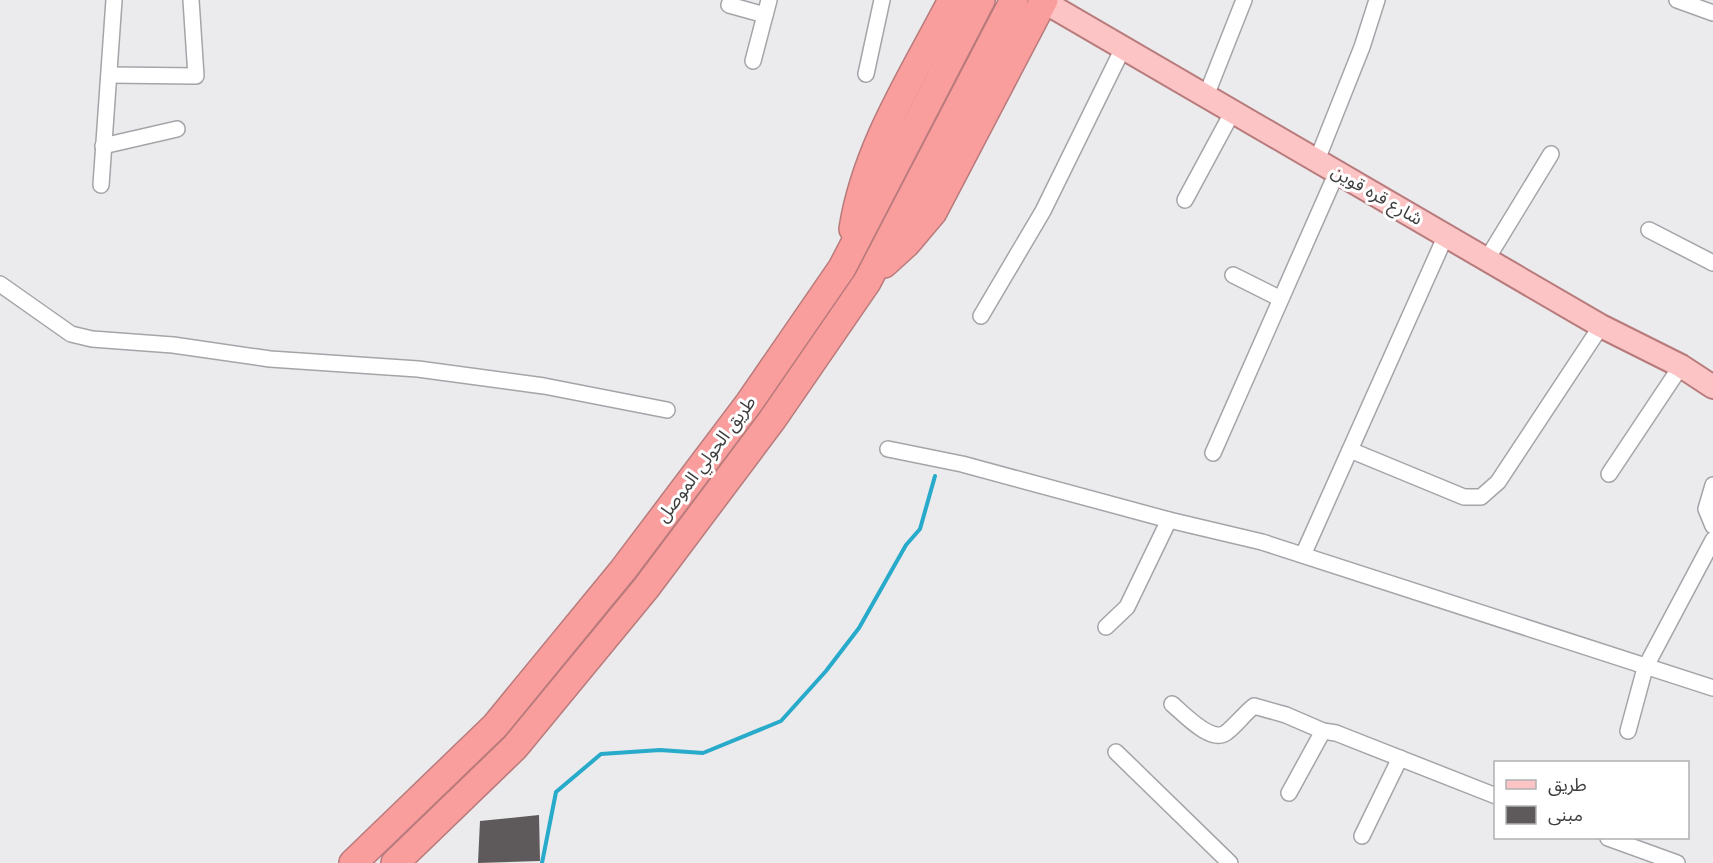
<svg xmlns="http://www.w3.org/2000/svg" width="1713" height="863" font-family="Poppins,'Noto Sans Arabic',sans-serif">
<rect width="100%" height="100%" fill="#ebeaed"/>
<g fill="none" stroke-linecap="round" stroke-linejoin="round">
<polyline stroke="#28aaca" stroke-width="4" points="542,863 556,792 601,754 660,750 703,753 781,721 826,671 859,628 906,545 920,529 935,476"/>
</g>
<polygon fill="#5e5a5b" points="539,815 540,861 478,863 480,821"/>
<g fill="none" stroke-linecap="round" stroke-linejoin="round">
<g stroke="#a5a4a8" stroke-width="18">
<g id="street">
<polyline points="731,0 729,5 765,15"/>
<polyline points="1677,0 1713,13"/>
<polyline points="753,61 769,0"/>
<polyline points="866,74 882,0"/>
<polyline points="109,75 196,76 191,0"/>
<polyline points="1206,96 1244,0"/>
<polyline points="103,146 177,129"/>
<polyline points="1317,160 1362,47 1377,0"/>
<polyline points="101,185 114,0"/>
<polyline points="1185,200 1233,111"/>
<polyline points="1649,230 1713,263"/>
<polyline points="1487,259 1551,154"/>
<polyline points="1233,275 1279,298"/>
<polyline points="0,284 71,334 92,339 173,345 270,359 418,369 544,386 667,410"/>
<polyline points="981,316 1043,211 1123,48"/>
<polyline points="888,449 962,464 1169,520 1262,542 1713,688"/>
<polyline points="1350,450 1464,497 1481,497 1498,482 1601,326"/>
<polyline points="1213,453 1337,172"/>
<polyline points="1609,474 1681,366"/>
<polyline points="1713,485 1706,509 1713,526"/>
<polyline points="1303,555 1446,235"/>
<polyline points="1106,627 1127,607 1169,520"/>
<path d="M1172,704C1184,714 1212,745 1227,732C1237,724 1244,714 1254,706L1286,715L1323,731L1336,733L1496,796"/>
<polyline points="1628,731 1645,668 1713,540"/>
<polyline points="1116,752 1230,863"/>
<polyline points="1289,793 1323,731"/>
<polyline points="1362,836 1400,758"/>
<polyline points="1608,838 1677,863"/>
</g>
</g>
<g stroke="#b87b7c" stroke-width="26">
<polyline id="primary" points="1041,0 1601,326 1681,366 1713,387"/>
</g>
<g stroke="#b87b7c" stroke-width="30">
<g id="highway">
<path d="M853,229C866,146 914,74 952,0"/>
<polyline points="884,264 906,244 933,212 1044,0"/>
<polyline points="353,863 495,726 623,570 749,403 842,268 981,0"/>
<polyline points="395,863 515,747 646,588 772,420 867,282 1014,0"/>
</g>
</g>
<use href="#street" stroke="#fff" stroke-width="15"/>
<use href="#primary" stroke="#fcc4c4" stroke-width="22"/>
<use href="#highway" stroke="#fa9d9d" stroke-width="27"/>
</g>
<g text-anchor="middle" stroke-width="6" stroke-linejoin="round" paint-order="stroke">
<g font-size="18" fill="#3d3d3e" stroke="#fff">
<text transform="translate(1377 195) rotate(30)" y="6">شارع قره قوين</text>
<text transform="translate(706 459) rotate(-53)" y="6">طريق الحولي الموصل</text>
</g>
</g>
<rect x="1494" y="761" width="195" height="78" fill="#ffffff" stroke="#b1b1b2" stroke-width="1.5"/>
<rect x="1506" y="780" width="30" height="9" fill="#fcc4c4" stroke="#b1b1b2" stroke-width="1.5"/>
<text x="1548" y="791" font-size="18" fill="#3d3d3e">طريق</text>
<rect x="1506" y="806" width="30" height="18" fill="#5e5a5b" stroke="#b1b1b2" stroke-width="1.5"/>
<text x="1548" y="821" font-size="18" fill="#3d3d3e">مبنى</text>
</svg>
